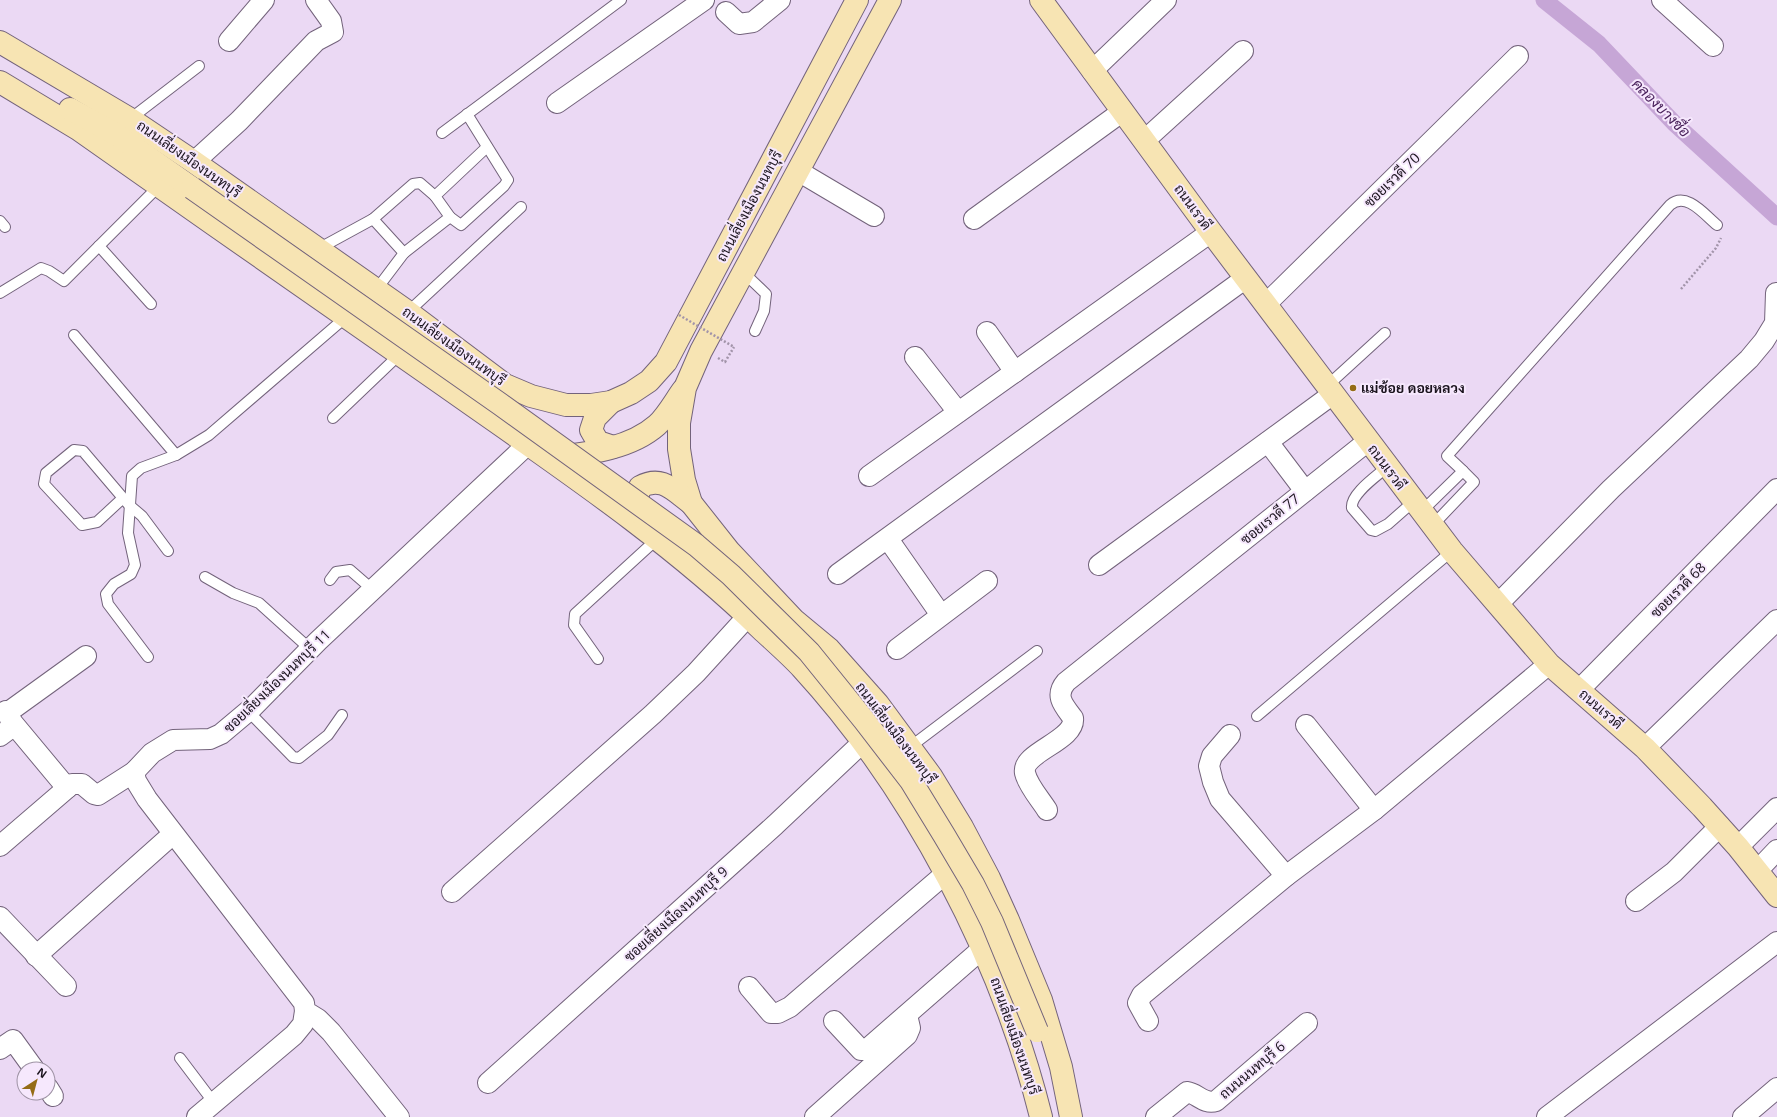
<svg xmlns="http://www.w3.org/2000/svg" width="1777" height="1117" font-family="'Open Sans',Sarabun,sans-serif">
<rect width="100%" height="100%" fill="#ebd9f4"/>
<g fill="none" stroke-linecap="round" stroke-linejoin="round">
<polyline stroke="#c6a6d6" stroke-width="17" points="1544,0 1599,44 1674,123 1777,217"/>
<g stroke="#73637b" stroke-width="12">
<g id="lane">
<polyline points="130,119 199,66"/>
<polyline points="442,133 621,0"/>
<polyline points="450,217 461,225 504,186 508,180 467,114"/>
<polyline points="373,219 404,253"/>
<polyline points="0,221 5,227"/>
<polyline points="99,246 151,304"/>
<polyline points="318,249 373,219 413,184 420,183 435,196"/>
<polyline points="743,272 766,294 764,311 755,331"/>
<polyline points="376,290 404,253 450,217 435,196 487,147"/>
<polyline points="0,293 41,268 49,271 64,281 159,186"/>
<polyline points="408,312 521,207"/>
<polyline points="74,335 176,455"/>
<polyline points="1327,386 1385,333"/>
<polyline points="333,418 400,354"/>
<path d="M1387,467C1377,476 1350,494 1352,508L1371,530L1375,531L1388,524L1413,502"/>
<polyline points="123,498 97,522 82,525 44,484 46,473 74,450 83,451 129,505 142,516 168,551"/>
<path d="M1421,512L1463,471L1447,456L1670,205C1686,191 1704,214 1717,225"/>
<polyline points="1432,526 1474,482 1463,471"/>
<polyline points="205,577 233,593 259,603 310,649"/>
<polyline points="330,580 336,572 350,570 373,590"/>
<polyline points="148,657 108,604 106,594 114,584 131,574 135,565 128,533 132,476 141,468 176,455 209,435 346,317"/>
<polyline points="598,659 574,625 575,614 657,539"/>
<polyline points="248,711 293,757 299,758 328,735 342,715"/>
<polyline points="1257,716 1452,551"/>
<polyline points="910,747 1037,651"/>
<polyline points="180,1058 214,1103"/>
</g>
</g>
<g stroke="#73637b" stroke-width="22">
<g id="street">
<polyline points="1662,0 1713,46"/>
<polyline points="726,12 739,24 753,22 780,0"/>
<polyline points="229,41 264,0"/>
<polyline points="1092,71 1166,0"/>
<polyline points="557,103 704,0"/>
<polyline points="1145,140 1243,51"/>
<polyline points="194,162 239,121 316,41 333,32 331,21 316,0"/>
<polyline points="798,171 874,216"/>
<polyline points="974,219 1123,111"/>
<polyline points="1266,304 1518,56"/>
<polyline points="987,332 1015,372"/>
<polyline points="915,357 958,412"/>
<polyline points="1268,442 1305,491"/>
<polyline points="869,476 1211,232"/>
<polyline points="888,539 941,615"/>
<polyline points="1099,565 1333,394"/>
<polyline points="838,574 1246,278"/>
<polyline points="1498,604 1611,489 1749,359 1764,341 1775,323 1776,293"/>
<polyline points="897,649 987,581"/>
<polyline points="1579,690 1777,489"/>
<polyline points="7,713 86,656"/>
<polyline points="12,722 67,788"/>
<polyline points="1306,725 1374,810"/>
<polyline points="1230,735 1212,756 1209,766 1213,782 1220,799 1286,876"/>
<polyline points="0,736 8,730 12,722 6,711"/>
<polyline points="1645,748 1777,620"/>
<polyline points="134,772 136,781 147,799 304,1003 305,1011 318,1019 331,1032 399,1117"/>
<path d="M1047,810C1041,800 1028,786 1025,773C1021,752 1076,741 1073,718C1064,706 1054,696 1066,682L1368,441"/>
<polyline points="0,846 72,784 82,784 94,794 98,795 134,772 152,753 173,740 210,739 221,734 252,708 318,641 528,444"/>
<polyline points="1738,847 1777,808"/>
<polyline points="1757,871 1777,850"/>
<polyline points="452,892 653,714 696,673 748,616"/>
<polyline points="1636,901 1674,872 1720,826"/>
<polyline points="0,917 66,986"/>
<polyline points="36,956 173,834"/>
<polyline points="749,987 771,1013 778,1013 790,1007 945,874"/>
<polyline points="834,1021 861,1050 866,1050 983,948"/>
<polyline points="1148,1021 1138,1003 1142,995 1286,876 1374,810 1549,664"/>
<polyline points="0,1049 13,1040 34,1069"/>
<polyline points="488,1083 775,825 862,743"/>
<polyline points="48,1088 53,1096"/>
<polyline points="197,1117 294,1035 303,1024 305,1011"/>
<polyline points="815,1117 907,1035 910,1028 907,1015"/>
<path d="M1156,1117L1187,1092C1197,1093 1204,1105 1216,1101L1307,1023"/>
<polyline points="1547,1117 1777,942"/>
<polyline points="1743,1117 1777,1088"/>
</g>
</g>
<g stroke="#73637b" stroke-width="24">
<g id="secondary">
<polyline points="890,0 701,351 685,388 679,423 679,449 684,480 691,503 729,551 794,620 829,649 878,704 931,776 962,827 989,878 1008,920 1041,1000 1061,1067 1071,1117"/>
<polyline points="1041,0 1211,232 1452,551 1549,664 1645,748 1702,807 1738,847 1777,896"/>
<polyline points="0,42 130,119 194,162 408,312 505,385 531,396 566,405 591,405 611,402 631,393 649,381 666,362 857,0"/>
<path d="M0,82L78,129C200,215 323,301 445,386C554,463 666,537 761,629C775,642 790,655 802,668C913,789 1002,959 1041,1117"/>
<polyline points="70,109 114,133 192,188"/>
<polyline points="611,402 595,418 591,430 598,442 613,447"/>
<path d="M558,457C591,453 631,448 657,425C667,416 675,401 683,390"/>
<path d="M644,518L637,498L640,487C662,475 673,490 691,503"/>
</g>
</g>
<g stroke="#a294a9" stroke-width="2.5" stroke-dasharray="2 2" stroke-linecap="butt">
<polyline points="1681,289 1716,248 1721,238"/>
<polyline points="718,358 725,362 734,347"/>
</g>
<use href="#lane" stroke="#fff" stroke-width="10"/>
<use href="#street" stroke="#fff" stroke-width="20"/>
<use href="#secondary" stroke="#f7e4b3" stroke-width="22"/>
<g stroke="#73637b" stroke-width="24" stroke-linecap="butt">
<polyline id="secondary-bridge" points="192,188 500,404 696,545 731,575 809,652 864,720 911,781 944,835 973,884 992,922 1037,1031"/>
</g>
<polyline stroke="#a294a9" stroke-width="2.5" stroke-dasharray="2 2" stroke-linecap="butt" points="679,315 734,347"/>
<use href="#secondary-bridge" stroke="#f7e4b3" stroke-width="22"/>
</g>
<circle fill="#956c17" stroke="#f6e8fd" stroke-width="1.5" cx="1353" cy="388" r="4"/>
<g text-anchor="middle" stroke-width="4" stroke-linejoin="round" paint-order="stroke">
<g font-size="14" fill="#1b141e" stroke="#f6e8fd">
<text transform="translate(189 159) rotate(35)" y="5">ถนนเลี่ยงเมืองนนทบุรี</text>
<text transform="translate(1392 180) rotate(-44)" y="5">ซอยเรวดี 70</text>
<text transform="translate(749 206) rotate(-62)" y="5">ถนนเลี่ยงเมืองนนทบุรี</text>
<text transform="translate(1193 207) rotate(54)" y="5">ถนนเรวดี</text>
<text transform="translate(454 346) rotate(36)" y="5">ถนนเลี่ยงเมืองนนทบุรี</text>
<text transform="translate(1387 467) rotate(53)" y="5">ถนนเรวดี</text>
<text transform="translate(1270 519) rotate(-39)" y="5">ซอยเรวดี 77</text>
<text transform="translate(1678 590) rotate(-45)" y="5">ซอยเรวดี 68</text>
<text transform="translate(277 681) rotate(-44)" y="5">ซอยเลี่ยงเมืองนนทบุรี 11</text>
<text transform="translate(1601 709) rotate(41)" y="5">ถนนเรวดี</text>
<text transform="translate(896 733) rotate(53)" y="5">ถนนเลี่ยงเมืองนนทบุรี</text>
<text transform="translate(676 914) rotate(-42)" y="5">ซอยเลี่ยงเมืองนนทบุรี 9</text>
<text transform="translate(1015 1036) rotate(71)" y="5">ถนนเลี่ยงเมืองนนทบุรี</text>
<text transform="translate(1252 1070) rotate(-40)" y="5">ถนนนนทบุรี 6</text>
</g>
<g font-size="14" font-weight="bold" fill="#1b141e" stroke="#f6e8fd" text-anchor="start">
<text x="1361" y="393">แม่ช้อย ดอยหลวง</text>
</g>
<g font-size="15" font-style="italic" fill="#471f59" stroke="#f6e8fd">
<text transform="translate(1661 108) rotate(45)" y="5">คลองบางซื่อ</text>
</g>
</g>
<g transform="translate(36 1081) rotate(36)"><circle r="19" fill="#f6e8fd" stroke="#9e93a4"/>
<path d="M0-3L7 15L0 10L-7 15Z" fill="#956c17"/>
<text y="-6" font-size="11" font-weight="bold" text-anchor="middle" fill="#1b141e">N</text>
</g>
</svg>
